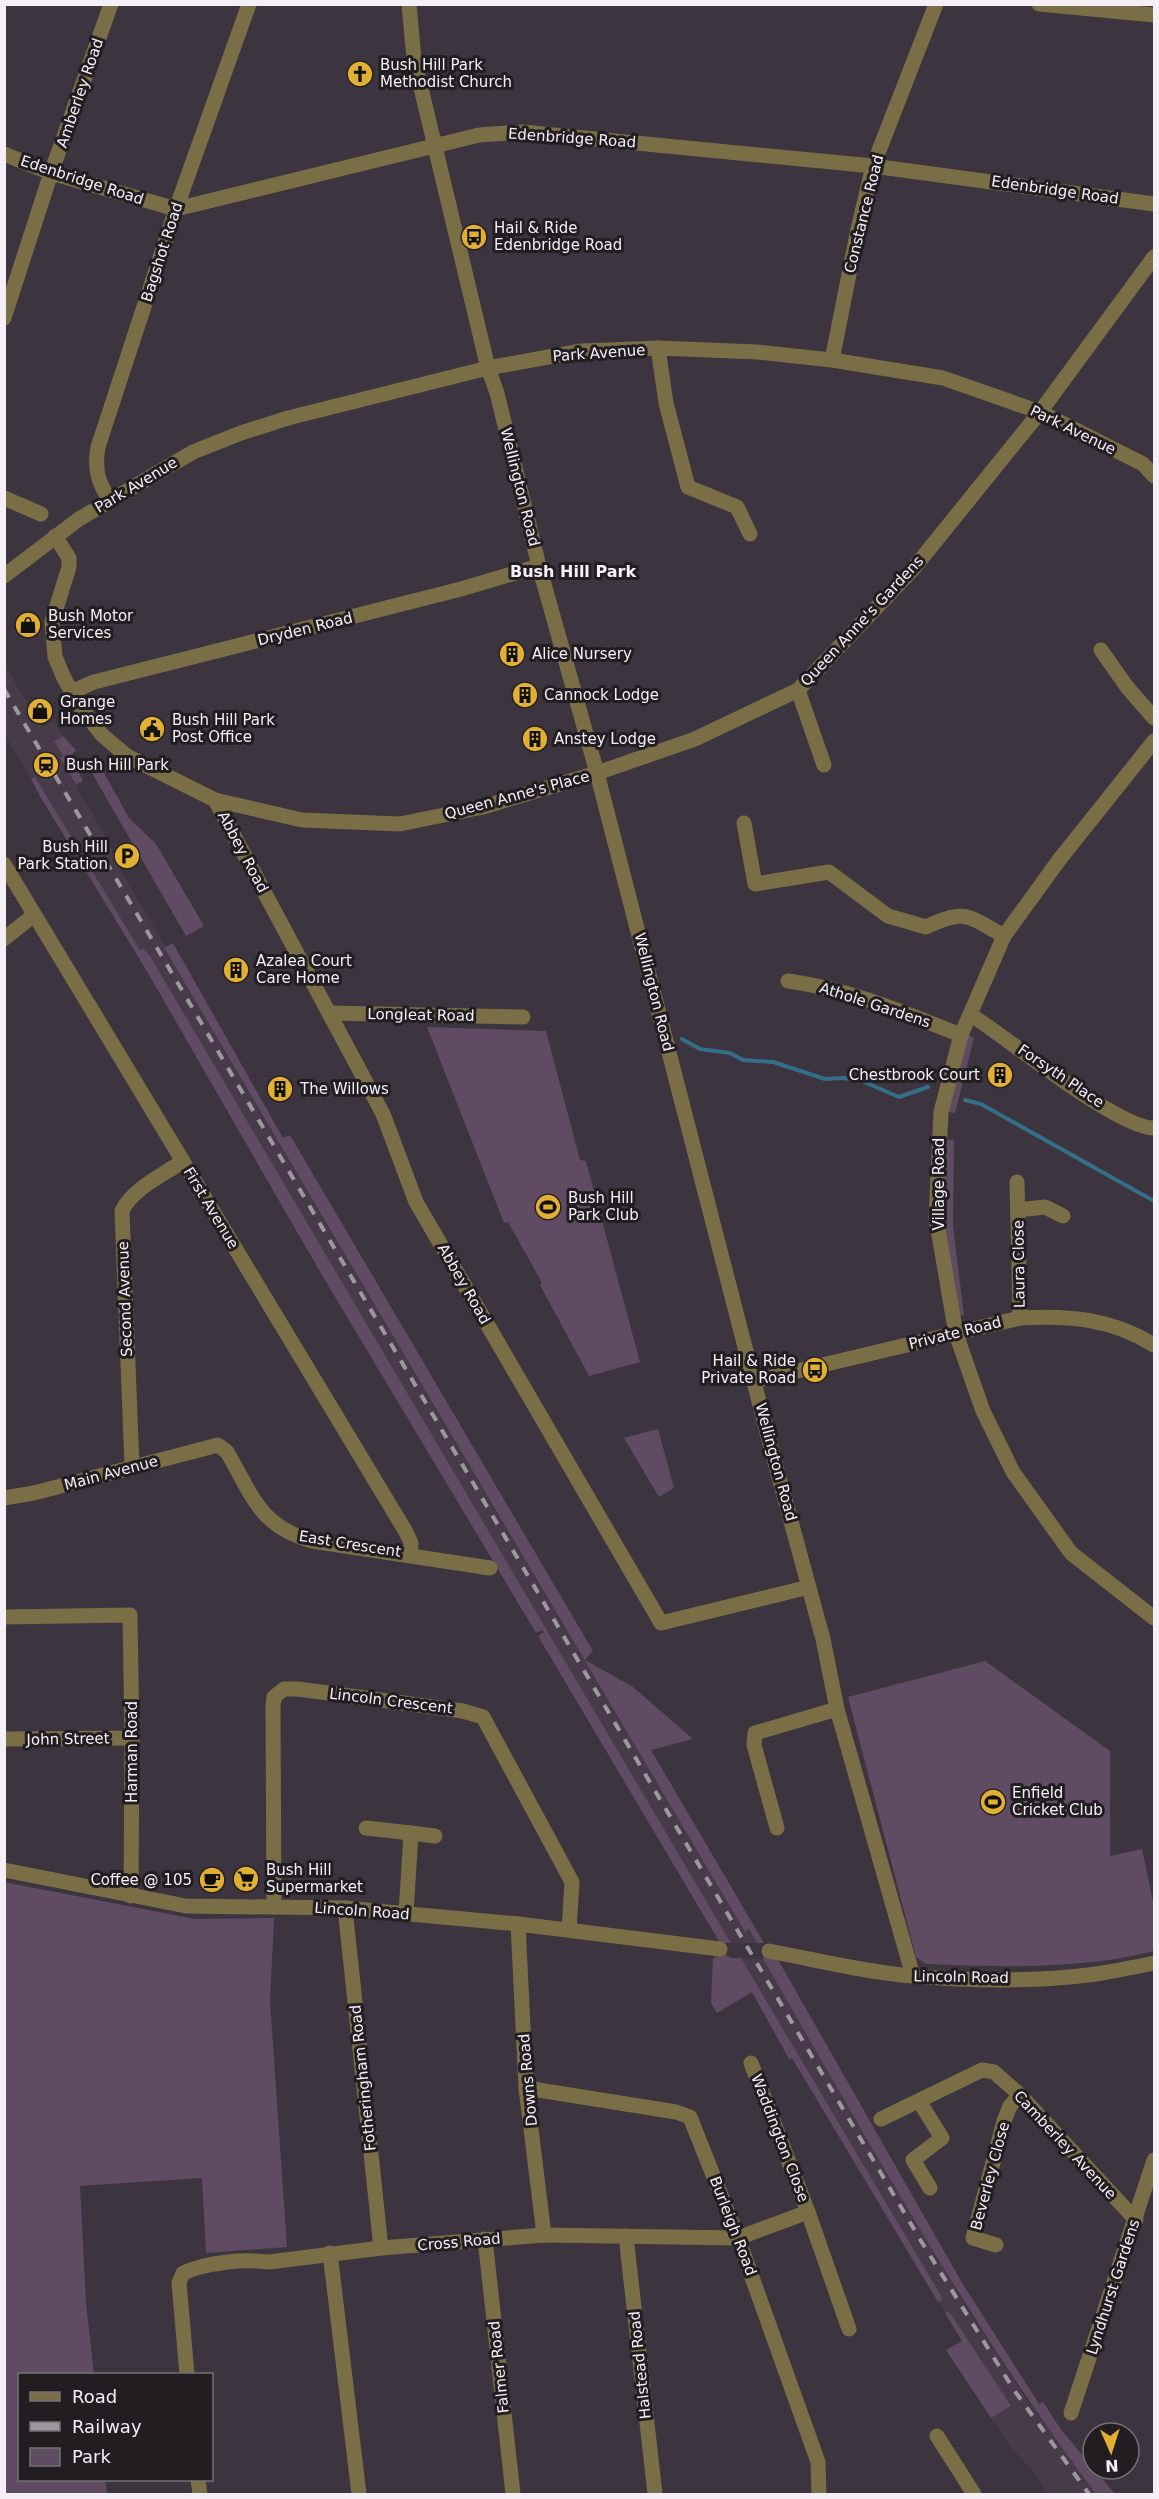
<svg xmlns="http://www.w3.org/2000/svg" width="1159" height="2499" font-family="'DejaVu Sans',sans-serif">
<rect width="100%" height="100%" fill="#3c343e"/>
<g fill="#473a49">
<polygon points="4,664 42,727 54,721 63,736 55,741 63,756 60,759 103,832 126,880 166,947 164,949 744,1931 749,1929 757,1943 731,1943 150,957 140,950 35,777 31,779 5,735"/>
<polygon points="741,1958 763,1959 967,2308 1027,2400 1096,2494 1047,2494 1038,2478 1011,2447 991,2418 1010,2405 949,2311 945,2313 938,2302 943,2299"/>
</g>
<g fill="#5f4b62">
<polygon points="63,736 76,750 71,756 83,781 76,785 60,758 63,756 54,741"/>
<polygon points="98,762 129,818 156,844 204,926 186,936 93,775 93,764"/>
<polygon points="35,777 140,950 143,948 150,956 731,1943 720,1943 538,1636 544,1632 542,1630 536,1633 319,1270 145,968 41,798 31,779"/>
<polygon points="173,943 283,1138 290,1135 593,1651 585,1660 633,1687 693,1739 651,1750 764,1943 757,1943 749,1929 745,1932 164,948"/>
<polygon points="427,1027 546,1031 580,1160 586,1161 640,1362 589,1376 540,1285 542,1283 508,1222 504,1223"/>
<polygon points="968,1035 974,1038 955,1113 947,1112"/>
<polygon points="945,1140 954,1140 953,1226 964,1315 956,1317 943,1226"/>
<polygon points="658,1429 674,1488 659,1497 624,1438"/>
<path d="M985,1661L1110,1751V1856L1142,1849L1154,1906V1951C1080,1970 1003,1967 926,1964L916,1957L848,1697Z"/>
<polygon points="4,1882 195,1919 274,1918 270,2001 287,2247 206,2253 202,2178 80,2186 86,2303 94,2374 20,2374 20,2480 105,2480 107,2494 5,2494"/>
<polygon points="725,1954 731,1958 741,1958 943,2299 938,2302 792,2058 789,2059 752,1992 717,2013 711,2003 713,1958"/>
<path d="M764,1954L776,1956L961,2281L1039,2404L1043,2402L1062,2431L1115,2494H1096C969,2326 869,2141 763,1959Z"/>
<polygon points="949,2311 1011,2406 991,2418 946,2350 962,2341 945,2313"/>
</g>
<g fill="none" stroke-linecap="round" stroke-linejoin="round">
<g stroke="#356e88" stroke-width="4">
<polyline points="682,1039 700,1049 730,1053 743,1060 773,1062 825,1079 843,1078 862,1081 899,1097 928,1087"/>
<polyline points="965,1100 981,1104 1154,1201"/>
</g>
<g stroke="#796e45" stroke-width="15">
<polyline points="409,4 414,59 488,368 497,393 539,566 597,773 771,1448 823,1639 837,1709 913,1976"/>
<polyline points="1039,4 1154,15"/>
<polyline points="4,154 51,173 176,209 479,135 523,132 873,166 1154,204"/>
<polyline points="4,318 51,173 111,4"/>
<polyline points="658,348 666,403 688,487 737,507 750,534"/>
<polyline points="832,360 858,229 873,166 936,4"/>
<polyline points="4,498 41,514"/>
<path d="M110,501C98,482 94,469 98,447L176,209L249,4"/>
<polyline points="55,536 69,558 69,567 52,622 55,657 64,678 79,705 102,735 127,756 215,800 302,820 400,824 483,807 597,773 695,739 798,690 913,569 1040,412 1154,257"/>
<polyline points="4,576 79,519 193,452 241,433 288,418 488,368 581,351 658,348 757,352 832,360 943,378 1040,412 1143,464 1154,476"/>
<polyline points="1101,650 1127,687 1154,718"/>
<polyline points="798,690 824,765"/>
<polyline points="71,692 94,682 461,589 539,566"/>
<polyline points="1154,741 1059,860 1004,936 961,1035 941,1112 936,1218 956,1334 983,1411 1013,1472 1071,1553 1154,1618"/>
<polyline points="215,800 383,1114 416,1202 661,1623 809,1587"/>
<path d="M744,823L755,884L829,872L888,916L926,927C965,908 968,916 1004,936"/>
<polyline points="4,864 406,1532 411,1543 410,1554"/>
<polyline points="4,939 34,915"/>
<path d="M788,981C849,989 904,1013 961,1035"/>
<polyline points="329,1013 523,1017"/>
<path d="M971,1015C1009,1039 1117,1128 1154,1128"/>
<polyline points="1017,1182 1020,1318"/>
<polyline points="1018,1210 1045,1207 1063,1216"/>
<path d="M755,1381L1020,1318C1069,1315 1112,1319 1154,1345"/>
<path d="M132,1466L122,1211C132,1189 163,1175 183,1161"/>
<path d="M4,1498L34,1493L218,1445L227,1452C253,1496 259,1526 312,1541L490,1568"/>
<polyline points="4,1617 130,1615 132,1738 131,1896"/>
<polyline points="4,1739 132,1738"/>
<polyline points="366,1828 411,1833 406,1913"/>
<polyline points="777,1828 754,1745 755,1733 837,1709"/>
<polyline points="411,1833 435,1836"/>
<polyline points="4,1870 186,1906 345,1908 518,1924 720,1949"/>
<polyline points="274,1907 273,1707 274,1697 284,1689 298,1689 463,1711 483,1717 572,1882 569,1930"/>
<polyline points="345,1908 381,2248"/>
<polyline points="518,1924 526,2088 544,2235"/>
<path d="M769,1951C817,1960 865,1972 913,1976C973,1981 1037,1982 1096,1974C1116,1971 1135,1967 1154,1963"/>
<polyline points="751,2063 808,2212 849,2329"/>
<polyline points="526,2088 676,2112 690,2117 738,2238 818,2462 819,2494"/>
<polyline points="919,2101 942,2138 913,2160 930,2188"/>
<polyline points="881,2119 982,2070 994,2072 1020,2095 1136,2220"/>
<polyline points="626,2236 655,2494"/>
<polyline points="485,2239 513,2494"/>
<polyline points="996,2245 973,2238 1004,2121 1010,2106 1020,2095"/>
<polyline points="330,2253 359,2494"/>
<path d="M187,2374L179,2283L183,2273C208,2262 243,2259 269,2262L381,2248L544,2235L738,2238L808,2212"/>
<polyline points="1071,2413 1154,2160"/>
<polyline points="937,2436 974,2494"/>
<polyline points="198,2480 200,2494"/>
</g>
<polyline stroke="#9e97a0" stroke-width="4" stroke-dasharray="10 10" stroke-linecap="butt" points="4,689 921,2241 1014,2390 1089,2494"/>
</g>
<defs>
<g id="church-disc" transform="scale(1.35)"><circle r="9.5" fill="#e1af34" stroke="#211d21"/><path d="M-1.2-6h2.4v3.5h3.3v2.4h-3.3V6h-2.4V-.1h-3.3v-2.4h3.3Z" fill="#111"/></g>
<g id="bus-disc" transform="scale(1.35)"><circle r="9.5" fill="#e1af34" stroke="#211d21"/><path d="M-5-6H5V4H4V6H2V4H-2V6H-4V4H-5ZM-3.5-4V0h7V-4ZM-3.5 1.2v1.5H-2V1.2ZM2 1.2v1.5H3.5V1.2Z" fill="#111"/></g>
<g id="shop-disc" transform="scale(1.35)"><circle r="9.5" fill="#e1af34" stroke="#211d21"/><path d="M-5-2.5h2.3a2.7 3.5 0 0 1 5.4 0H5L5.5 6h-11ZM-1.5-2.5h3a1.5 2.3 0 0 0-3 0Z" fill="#111"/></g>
<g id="building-disc" transform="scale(1.35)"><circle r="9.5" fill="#e1af34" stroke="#211d21"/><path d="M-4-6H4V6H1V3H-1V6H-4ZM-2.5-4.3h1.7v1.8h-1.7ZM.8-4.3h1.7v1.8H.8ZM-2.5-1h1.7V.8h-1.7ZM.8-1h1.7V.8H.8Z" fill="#111"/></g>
<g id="civic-disc" transform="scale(1.35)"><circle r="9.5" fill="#e1af34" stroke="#211d21"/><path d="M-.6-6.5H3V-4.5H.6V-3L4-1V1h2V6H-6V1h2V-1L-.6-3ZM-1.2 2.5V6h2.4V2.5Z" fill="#111"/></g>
<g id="station-disc" transform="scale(1.35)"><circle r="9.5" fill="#e1af34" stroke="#211d21"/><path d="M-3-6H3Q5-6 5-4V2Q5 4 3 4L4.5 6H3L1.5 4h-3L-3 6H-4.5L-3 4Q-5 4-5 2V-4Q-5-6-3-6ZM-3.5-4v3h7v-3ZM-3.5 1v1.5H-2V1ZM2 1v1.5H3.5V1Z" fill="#111"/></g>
<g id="parking-disc" transform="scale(1.35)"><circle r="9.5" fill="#e1af34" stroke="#211d21"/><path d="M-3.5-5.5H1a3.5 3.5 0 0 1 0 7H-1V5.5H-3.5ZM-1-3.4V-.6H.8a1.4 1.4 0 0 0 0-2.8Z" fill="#111"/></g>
<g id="stadium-disc" transform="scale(1.35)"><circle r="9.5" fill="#e1af34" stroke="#211d21"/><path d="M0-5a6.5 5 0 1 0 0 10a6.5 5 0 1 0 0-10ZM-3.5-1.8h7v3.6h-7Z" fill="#111"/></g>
<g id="supermarket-disc" transform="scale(1.35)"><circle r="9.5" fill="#e1af34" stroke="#211d21"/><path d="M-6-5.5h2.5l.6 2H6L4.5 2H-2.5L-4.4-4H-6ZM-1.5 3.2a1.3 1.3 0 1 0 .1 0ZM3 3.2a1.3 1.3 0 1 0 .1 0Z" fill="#111"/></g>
<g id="cafe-disc" transform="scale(1.35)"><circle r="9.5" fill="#e1af34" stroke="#211d21"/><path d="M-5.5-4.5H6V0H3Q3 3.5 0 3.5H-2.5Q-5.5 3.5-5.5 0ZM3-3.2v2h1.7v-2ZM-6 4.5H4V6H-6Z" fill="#111"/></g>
</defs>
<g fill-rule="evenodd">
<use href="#church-disc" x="360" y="74"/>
<use href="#bus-disc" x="474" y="237"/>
<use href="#shop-disc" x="28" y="625"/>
<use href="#building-disc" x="512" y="654"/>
<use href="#building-disc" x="525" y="695"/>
<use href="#shop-disc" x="40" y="711"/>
<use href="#civic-disc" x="152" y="729"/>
<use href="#building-disc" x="535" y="739"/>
<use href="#station-disc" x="46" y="765"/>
<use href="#parking-disc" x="127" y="856"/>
<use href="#building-disc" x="236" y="970"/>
<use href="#building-disc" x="1000" y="1075"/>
<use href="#building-disc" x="280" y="1089"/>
<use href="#stadium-disc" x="548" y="1207"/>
<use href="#bus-disc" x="815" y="1370"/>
<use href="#stadium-disc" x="993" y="1802"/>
<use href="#supermarket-disc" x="246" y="1879"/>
<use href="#cafe-disc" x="212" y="1880"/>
</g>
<g text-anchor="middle" stroke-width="6" stroke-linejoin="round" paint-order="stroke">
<g font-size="15" fill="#f5eff6" stroke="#211d21" text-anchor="start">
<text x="380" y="70">Bush Hill Park<tspan x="380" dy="17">Methodist Church</tspan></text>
<text x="494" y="233">Hail &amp; Ride<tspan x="494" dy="17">Edenbridge Road</tspan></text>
<text x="48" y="621">Bush Motor<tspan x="48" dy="17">Services</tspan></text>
<text x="532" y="659">Alice Nursery</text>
<text x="544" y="700">Cannock Lodge</text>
<text x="60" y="707">Grange<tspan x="60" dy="17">Homes</tspan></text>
<text x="172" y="725">Bush Hill Park<tspan x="172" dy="17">Post Office</tspan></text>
<text x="554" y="744">Anstey Lodge</text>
<text x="66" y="770">Bush Hill Park</text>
<text x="108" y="852" text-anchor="end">Bush Hill<tspan x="108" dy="17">Park Station</tspan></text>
<text x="256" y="966">Azalea Court<tspan x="256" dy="17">Care Home</tspan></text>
<text x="980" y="1080" text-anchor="end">Chestbrook Court</text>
<text x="300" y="1094">The Willows</text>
<text x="568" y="1203">Bush Hill<tspan x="568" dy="17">Park Club</tspan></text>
<text x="796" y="1366" text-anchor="end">Hail &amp; Ride<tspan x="796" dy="17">Private Road</tspan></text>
<text x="1012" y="1798">Enfield<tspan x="1012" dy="17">Cricket Club</tspan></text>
<text x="266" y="1875">Bush Hill<tspan x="266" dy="17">Supermarket</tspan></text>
<text x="192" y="1885" text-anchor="end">Coffee @ 105</text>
</g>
<g font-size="15" fill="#f5eff6" stroke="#211d21">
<text transform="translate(80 93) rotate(-71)" y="5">Amberley Road</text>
<text transform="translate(572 138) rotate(4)" y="5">Edenbridge Road</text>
<text transform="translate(82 180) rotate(18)" y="5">Edenbridge Road</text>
<text transform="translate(1055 190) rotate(8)" y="5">Edenbridge Road</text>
<text transform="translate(864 214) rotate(-76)" y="5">Constance Road</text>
<text transform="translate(162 252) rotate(-72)" y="5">Bagshot Road</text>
<text transform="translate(599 353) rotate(-4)" y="5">Park Avenue</text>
<text transform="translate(1073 430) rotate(26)" y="5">Park Avenue</text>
<text transform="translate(136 485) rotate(-31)" y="5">Park Avenue</text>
<text transform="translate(520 487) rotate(76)" y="5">Wellington Road</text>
<text transform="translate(862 621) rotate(-47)" y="5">Queen Anne's Gardens</text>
<text transform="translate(305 629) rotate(-14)" y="5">Dryden Road</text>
<text transform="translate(517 795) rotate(-15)" y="5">Queen Anne's Place</text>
<text transform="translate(243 852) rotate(62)" y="5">Abbey Road</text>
<text transform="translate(654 992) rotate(76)" y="5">Wellington Road</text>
<text transform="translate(875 1005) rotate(18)" y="5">Athole Gardens</text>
<text transform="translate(421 1015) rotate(1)" y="5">Longleat Road</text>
<text transform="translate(1061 1076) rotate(34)" y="5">Forsyth Place</text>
<text transform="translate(939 1184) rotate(-90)" y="5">Village Road</text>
<text transform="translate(211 1208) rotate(59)" y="5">First Avenue</text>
<text transform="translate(1019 1264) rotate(-91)" y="5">Laura Close</text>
<text transform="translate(464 1284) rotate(60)" y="5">Abbey Road</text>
<text transform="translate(125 1299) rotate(-92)" y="5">Second Avenue</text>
<text transform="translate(955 1333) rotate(-14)" y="5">Private Road</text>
<text transform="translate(776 1462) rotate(75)" y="5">Wellington Road</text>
<text transform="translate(111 1473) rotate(-15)" y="5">Main Avenue</text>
<text transform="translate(350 1544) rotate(9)" y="5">East Crescent</text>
<text transform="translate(391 1701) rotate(7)" y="5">Lincoln Crescent</text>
<text transform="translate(68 1739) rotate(-1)" y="5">John Street</text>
<text transform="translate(132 1752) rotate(-90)" y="5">Harman Road</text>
<text transform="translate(362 1911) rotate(4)" y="5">Lincoln Road</text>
<text transform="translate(961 1977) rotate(1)" y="5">Lincoln Road</text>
<text transform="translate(363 2078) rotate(-96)" y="5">Fotheringham Road</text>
<text transform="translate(528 2080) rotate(-95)" y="5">Downs Road</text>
<text transform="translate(780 2138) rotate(69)" y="5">Waddington Close</text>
<text transform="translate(1065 2145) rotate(47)" y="5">Camberley Avenue</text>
<text transform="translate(990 2176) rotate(-75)" y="5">Beverley Close</text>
<text transform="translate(733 2226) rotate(69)" y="5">Burleigh Road</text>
<text transform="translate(459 2242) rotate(-5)" y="5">Cross Road</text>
<text transform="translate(1113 2287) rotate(-72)" y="5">Lyndhurst Gardens</text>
<text transform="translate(640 2365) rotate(-96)" y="5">Halstead Road</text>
<text transform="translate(499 2367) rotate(-96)" y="5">Falmer Road</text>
</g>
<g font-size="16" font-weight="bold" fill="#f5eff6" stroke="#211d21">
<text x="573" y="577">Bush Hill Park</text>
</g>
</g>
<rect width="1159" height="2499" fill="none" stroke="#f5eff6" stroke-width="12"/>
<rect x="18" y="2373" width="195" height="108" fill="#211d21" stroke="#767176" stroke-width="1.5"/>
<rect x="30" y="2392" width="30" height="9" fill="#796e45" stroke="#767176" stroke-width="1.5"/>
<text x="72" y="2403" font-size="18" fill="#f5eff6">Road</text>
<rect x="30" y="2422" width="30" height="9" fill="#9e97a0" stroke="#767176" stroke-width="1.5"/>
<text x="72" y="2433" font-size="18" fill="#f5eff6">Railway</text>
<rect x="30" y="2448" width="30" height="18" fill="#5f4b62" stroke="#767176" stroke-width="1.5"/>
<text x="72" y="2463" font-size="18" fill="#f5eff6">Park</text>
<g transform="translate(1111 2451) rotate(177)"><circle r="28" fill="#211d21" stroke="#767176" stroke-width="1.5"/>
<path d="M0-4.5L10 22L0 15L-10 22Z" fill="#e1af34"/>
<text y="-9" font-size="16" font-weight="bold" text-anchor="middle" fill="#f5eff6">N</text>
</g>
</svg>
